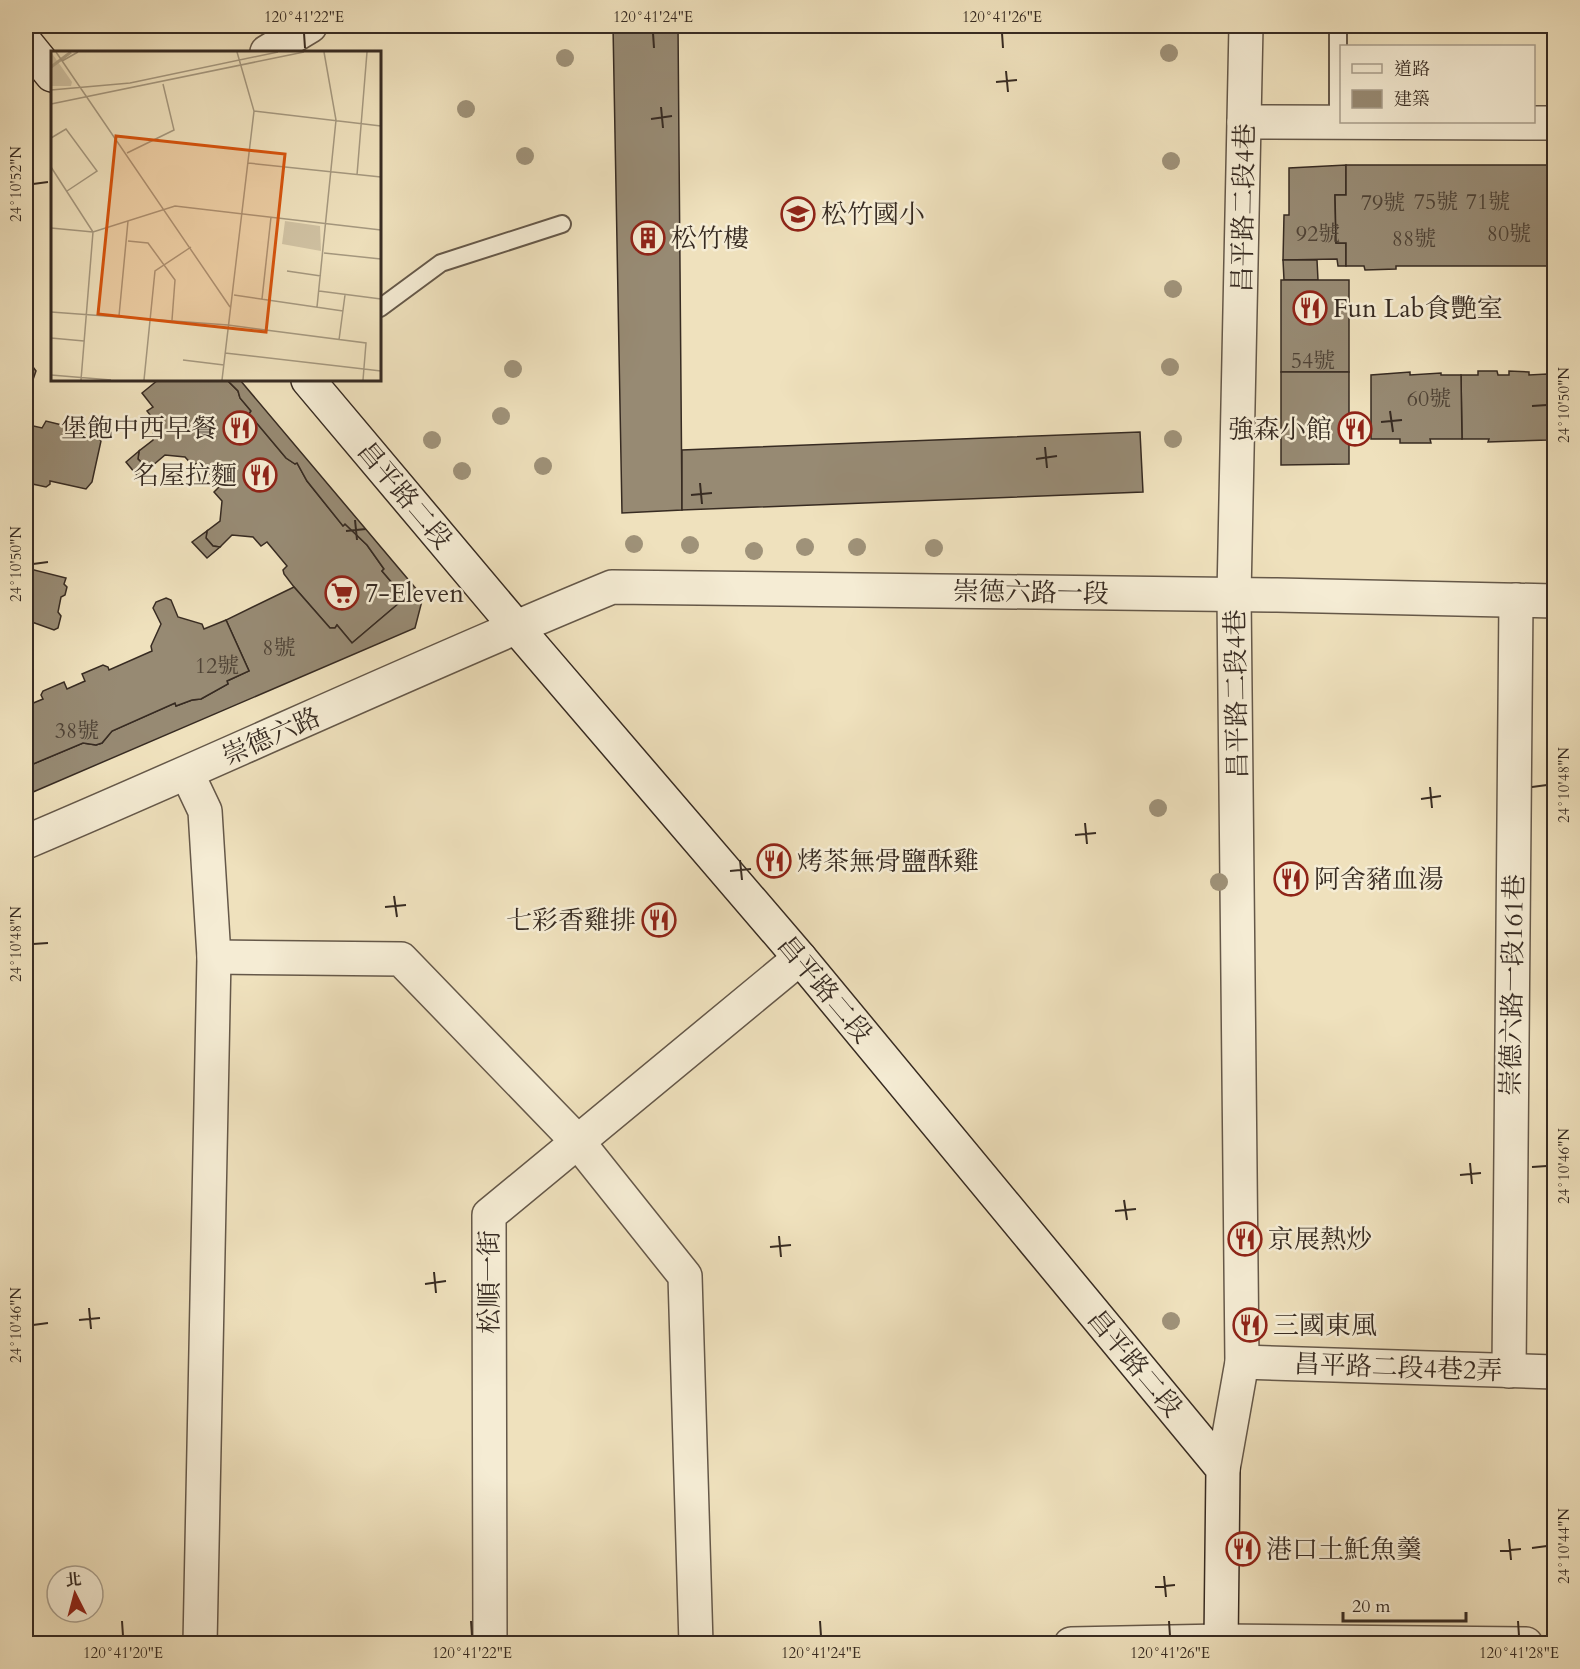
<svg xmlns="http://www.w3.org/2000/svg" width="1580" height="1669" font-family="Cardo,'Noto Serif TC',serif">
<rect width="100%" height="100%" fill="#efe1bd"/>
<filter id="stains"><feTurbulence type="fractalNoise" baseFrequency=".00333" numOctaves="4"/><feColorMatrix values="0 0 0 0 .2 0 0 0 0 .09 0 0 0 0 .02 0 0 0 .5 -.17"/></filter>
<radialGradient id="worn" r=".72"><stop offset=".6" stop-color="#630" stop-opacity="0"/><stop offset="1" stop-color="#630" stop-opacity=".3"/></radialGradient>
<g fill="#978a73" stroke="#372b22" stroke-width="1.5">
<polygon points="613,26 678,26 682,510 622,513"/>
<polygon points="1346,165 1346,195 1335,195 1336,243 1346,243 1346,266 1338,266 1337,259 1283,260 1284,215 1289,215 1289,168"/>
<polygon points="1346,165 1554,165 1554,266 1396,266 1396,269 1365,270 1364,266 1346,266 1346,243 1336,243 1335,195 1346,195"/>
<polygon points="1283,260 1317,260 1318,280 1284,280"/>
<rect x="1281" y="280" width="68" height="92"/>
<polygon points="26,366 33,367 36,371 26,400"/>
<polygon points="1478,371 1497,371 1498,375 1509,375 1509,371 1529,372 1529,375 1547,374 1548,440 1488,442 1489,439 1462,439 1461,375 1478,375"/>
<polygon points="1281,372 1349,372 1349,464 1281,465"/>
<polygon points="1410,372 1410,375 1441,373 1441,375 1461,375 1462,439 1430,439 1431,443 1400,443 1400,439 1371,439 1371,375"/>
<polygon points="158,380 227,380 238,391 240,398 251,411 249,414 286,458 295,464 297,463 307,481 343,526 345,524 367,545 384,569 382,571 405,598 352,643 337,625 335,628 330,628 294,587 284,574 283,570 287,566 267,542 261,546 253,537 232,535 220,547 213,546 206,538 207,531 220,521 222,501 214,492 220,486 199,461 193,466 185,457 165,455 152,466 145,466 138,459 139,451 153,440 154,420 147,411 153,407 142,393"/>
<polygon points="227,380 240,380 423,597 415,628 26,795 26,767 83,743 96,745 102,743 112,731 175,703 176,706 192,700 201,699 228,684 227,681 249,671 226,620 294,587 330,628 335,628 337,625 352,643 405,598 382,571 384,569 367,545 345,524 343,526 307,481 297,463 295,464 286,458 249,414 251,411 240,398 238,391"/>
<polygon points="26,406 30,407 32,411 29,425 42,428 46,421 70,427 73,431 72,434 98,437 101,441 92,482 86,489 50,481 50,484 46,487 28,483 26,480"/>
<polygon points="1140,432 1143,492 682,510 682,450"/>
<polygon points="139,451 138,459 145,466 152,466 139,478 126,462"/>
<polygon points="207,531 206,538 213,546 220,547 207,558 192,542"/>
<polygon points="26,562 29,562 30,569 66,578 64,584 67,587 65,595 61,597 58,612 61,616 58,628 54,630 29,621 26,626"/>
<polygon points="166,598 171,600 178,617 202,624 204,629 226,620 249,671 227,681 228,684 201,699 192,700 176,706 175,703 112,731 102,743 96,745 83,743 26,767 26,706 43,699 41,695 43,691 64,682 67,689 85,681 82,674 103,665 108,667 109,670 152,651 151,646 161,624 153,608 156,602"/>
</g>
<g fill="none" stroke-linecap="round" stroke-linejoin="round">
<g stroke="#655849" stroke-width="20">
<g id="lane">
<polyline points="1338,26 1338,122"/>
<polyline points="380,308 441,263 562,224"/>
</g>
</g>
<g stroke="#655849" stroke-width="36">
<g id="street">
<polyline points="267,52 310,26"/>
<polyline points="1244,122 1554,123"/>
<polyline points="187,773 205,811 214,957 200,1644"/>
<path d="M26,842C222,759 415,668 612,587L1277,595L1554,601"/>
<polyline points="214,957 401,959 578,1142 685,1276 696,1644"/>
<polyline points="1242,1362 1554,1372"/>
<polyline points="1509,1371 1516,600"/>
<polyline points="1223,1469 1242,1362 1234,595 1246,26"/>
<polyline points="490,1644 489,1215 800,958"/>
<polyline points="1071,1644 1221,1641 1526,1644"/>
</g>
</g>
<g stroke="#372b22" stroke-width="36">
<g id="secondary">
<polyline points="26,43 52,75"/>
<polyline points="308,380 516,627 800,958 1223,1469 1221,1644"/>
</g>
</g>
<use href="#lane" stroke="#f5ecd4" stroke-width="16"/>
<use href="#street" stroke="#f5ecd4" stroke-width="33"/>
<use href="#secondary" stroke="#f5ecd4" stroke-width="33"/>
</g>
<g fill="#9f9279">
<circle cx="1169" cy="53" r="9"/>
<circle cx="565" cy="58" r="9"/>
<circle cx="466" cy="109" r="9"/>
<circle cx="525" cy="156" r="9"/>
<circle cx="1171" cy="161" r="9"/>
<circle cx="1173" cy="289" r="9"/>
<circle cx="1170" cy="367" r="9"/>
<circle cx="513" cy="369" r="9"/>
<circle cx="501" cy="416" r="9"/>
<circle cx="1173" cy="439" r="9"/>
<circle cx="432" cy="440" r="9"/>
<circle cx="543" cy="466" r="9"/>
<circle cx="462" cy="471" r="9"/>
<circle cx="634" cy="544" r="9"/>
<circle cx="690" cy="545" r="9"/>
<circle cx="805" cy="547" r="9"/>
<circle cx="857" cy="547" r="9"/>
<circle cx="934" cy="548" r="9"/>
<circle cx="754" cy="551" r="9"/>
<circle cx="1158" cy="808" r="9"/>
<circle cx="1219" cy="882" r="9"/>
<circle cx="1171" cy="1321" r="9"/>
</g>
<path fill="none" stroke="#372b22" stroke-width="2" d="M304,33L305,48M653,33L654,48M1002,33L1003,48M1006,71L1008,92M996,82L1017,80M661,107L663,128M651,119L672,116M33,184L48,182M1532,406L1547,405M1390,411L1393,432M1381,422L1402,420M1045,447L1047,468M1036,459L1057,456M700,483L702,504M691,495L712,493M355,520L357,540M346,531L366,529M33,564L48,562M1430,787L1432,808M1532,787L1547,785M1421,799L1441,796M1085,823L1087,844M1075,835L1096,833M740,860L742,880M730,871L751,869M394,896L397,917M385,907L406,905M33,944L48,943M1470,1163L1472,1184M1532,1167L1547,1166M1460,1175L1481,1173M1124,1200L1127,1220M1115,1211L1136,1209M779,1236L781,1257M770,1247L791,1245M434,1272L436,1293M425,1284L446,1281M89,1308L91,1329M79,1320L100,1318M33,1325L48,1323M1509,1539L1511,1560M1532,1548L1547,1546M1500,1551L1521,1549M1164,1576L1166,1597M1155,1587L1175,1585M122,1621L123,1636M471,1621L472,1636M820,1621L821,1636M1169,1621L1170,1636M1518,1621L1519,1636"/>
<defs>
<g id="school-ring" transform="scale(1.725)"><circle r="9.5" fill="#f5ecd4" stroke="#8f2418" stroke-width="1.5"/><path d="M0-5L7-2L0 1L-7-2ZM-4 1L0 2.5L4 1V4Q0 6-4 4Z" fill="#8f2418"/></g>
<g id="building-ring" transform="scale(1.725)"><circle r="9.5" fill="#f5ecd4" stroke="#8f2418" stroke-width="1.5"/><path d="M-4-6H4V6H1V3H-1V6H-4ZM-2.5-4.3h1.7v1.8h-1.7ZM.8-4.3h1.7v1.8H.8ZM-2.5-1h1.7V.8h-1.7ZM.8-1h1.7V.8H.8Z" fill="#8f2418"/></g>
<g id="restaurant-ring" transform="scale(1.725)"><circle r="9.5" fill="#f5ecd4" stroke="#8f2418" stroke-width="1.5"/><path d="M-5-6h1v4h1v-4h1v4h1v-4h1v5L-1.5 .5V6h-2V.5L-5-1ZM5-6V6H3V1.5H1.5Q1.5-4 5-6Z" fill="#8f2418"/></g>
<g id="supermarket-ring" transform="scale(1.725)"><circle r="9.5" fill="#f5ecd4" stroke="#8f2418" stroke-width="1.5"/><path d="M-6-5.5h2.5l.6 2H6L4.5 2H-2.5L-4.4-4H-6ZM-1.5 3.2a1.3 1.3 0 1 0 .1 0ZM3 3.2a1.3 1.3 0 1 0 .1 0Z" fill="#8f2418"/></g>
</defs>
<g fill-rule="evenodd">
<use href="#school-ring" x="798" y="214"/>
<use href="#building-ring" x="648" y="238"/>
<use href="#restaurant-ring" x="1310" y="308"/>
<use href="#restaurant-ring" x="240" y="428"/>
<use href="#restaurant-ring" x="1355" y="429"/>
<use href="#restaurant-ring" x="260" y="475"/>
<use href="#supermarket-ring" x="342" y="593"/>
<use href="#restaurant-ring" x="774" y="861"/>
<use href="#restaurant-ring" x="1291" y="879"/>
<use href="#restaurant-ring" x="659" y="920"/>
<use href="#restaurant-ring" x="1245" y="1239"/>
<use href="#restaurant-ring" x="1250" y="1325"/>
<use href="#restaurant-ring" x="1243" y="1549"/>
</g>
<g text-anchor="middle" stroke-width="5" stroke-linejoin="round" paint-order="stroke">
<g font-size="22" fill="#4f4336">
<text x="1436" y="209">75號</text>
<text x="1488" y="209">71號</text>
<text x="1383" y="210">79號</text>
<text x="1318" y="241">92號</text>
<text x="1509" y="241">80號</text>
<text x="1414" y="246">88號</text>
<text x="1313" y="368">54號</text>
<text x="1429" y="406">60號</text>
<text x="279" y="655">8號</text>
<text x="217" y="673">12號</text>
<text x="77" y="738">38號</text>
</g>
<g font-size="26" fill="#372b22" stroke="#f5ecd4">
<text transform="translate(1243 208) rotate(-89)" y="9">昌平路二段4巷</text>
<text transform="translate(405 495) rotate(50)" y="9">昌平路二段</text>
<text transform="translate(1031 592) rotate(1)" y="9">崇德六路一段</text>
<text transform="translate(1236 694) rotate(-91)" y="9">昌平路二段4巷</text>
<text transform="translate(271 736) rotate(-24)" y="9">崇德六路</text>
<text transform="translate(1512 985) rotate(-89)" y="9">崇德六路一段161巷</text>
<text transform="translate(825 989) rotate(50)" y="9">昌平路二段</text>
<text transform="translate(489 1282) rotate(-90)" y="9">松順一街</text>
<text transform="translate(1135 1363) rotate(50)" y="9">昌平路二段</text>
<text transform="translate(1398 1367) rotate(2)" y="9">昌平路二段4巷2弄</text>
</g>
<g font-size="26" fill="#372b22" stroke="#f5ecd4" text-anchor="start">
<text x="821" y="223">松竹國小</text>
<text x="671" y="247">松竹樓</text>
<text x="1333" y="317">Fun Lab食艷室</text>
<text x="217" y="437" text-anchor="end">堡飽中西早餐</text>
<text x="1332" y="438" text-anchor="end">強森小館</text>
<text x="237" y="484" text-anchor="end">名屋拉麵</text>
<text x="365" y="602">7-Eleven</text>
<text x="797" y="870">烤茶無骨鹽酥雞</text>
<text x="1314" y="888">阿舍豬血湯</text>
<text x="636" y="929" text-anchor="end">七彩香雞排</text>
<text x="1268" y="1248">京展熱炒</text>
<text x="1273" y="1334">三國東風</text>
<text x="1266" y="1558">港口土魠魚羹</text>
</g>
</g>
<g transform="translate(51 51)">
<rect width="330" height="330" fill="#efe1bd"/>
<path d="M0,1L21,31L20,35H0ZM234,170L269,175L270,200L231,193Z" fill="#d0c2a3"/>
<path fill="none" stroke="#b0a388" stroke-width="3" d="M0,16L20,1"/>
<path fill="none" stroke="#a5987f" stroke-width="1.5" d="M5,1L179,256M11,10L27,1M0,39L79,32L227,1M0,53L253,1M203,60L330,75M0,87L15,78L46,120L16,140M76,102L123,79L112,33M197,112L330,126M0,116L42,181L30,329M306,124L316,1M0,177L42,181L124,155L330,179M77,190L97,192L124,229L121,269M273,202L330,208M236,220L270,225M268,240L330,248M183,244L292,260M211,248L220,166M266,256L285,69L273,1M0,261L177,274L315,292L312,329M68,265L77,170M0,287L33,290M288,289L294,244M174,302L330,320M132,309L173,314M0,324L60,329M93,329L104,220L140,196M171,329L203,60L186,1"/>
<path fill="#d6540e" fill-opacity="0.15" stroke="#d6540e" stroke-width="3" d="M65,85L234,103L215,281L47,263Z"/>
<rect width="330" height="330" fill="none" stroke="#372b22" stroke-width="3"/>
</g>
<rect width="1580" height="1669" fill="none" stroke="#efe1bd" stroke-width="66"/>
<rect x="1340" y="45" width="195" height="78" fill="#f5ecd4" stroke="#a99f8d" stroke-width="1.5"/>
<rect x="1352" y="64" width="30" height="9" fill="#f5ecd4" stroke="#a99f8d" stroke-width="1.5"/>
<text x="1394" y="75" font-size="18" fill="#372b22">道路</text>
<rect x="1352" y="90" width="30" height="18" fill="#978a73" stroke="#a99f8d" stroke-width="1.5"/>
<text x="1394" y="105" font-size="18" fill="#372b22">建築</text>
<g transform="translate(75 1594) rotate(354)"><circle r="28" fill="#f5ecd4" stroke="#a99f8d" stroke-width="1.5"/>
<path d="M0-4.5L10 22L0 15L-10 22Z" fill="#8f2418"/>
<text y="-9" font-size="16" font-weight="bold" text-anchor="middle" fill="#372b22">北</text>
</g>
<path d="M1343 1612v9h123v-9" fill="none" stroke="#372b22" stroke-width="3"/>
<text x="1352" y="1612" font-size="18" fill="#372b22" stroke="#f5ecd4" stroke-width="4.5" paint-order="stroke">20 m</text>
<rect x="33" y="33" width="1514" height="1603" fill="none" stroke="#372b22" stroke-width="2"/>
<g font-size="15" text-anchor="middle" fill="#372b22">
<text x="304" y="22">120°41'22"E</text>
<text x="653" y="22">120°41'24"E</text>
<text x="1002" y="22">120°41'26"E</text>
<text transform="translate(16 184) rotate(-90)" y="5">24°10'52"N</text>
<text transform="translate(1564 405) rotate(-90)" y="5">24°10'50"N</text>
<text transform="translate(16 564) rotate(-90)" y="5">24°10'50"N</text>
<text transform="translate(1564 785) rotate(-90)" y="5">24°10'48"N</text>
<text transform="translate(16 944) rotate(-90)" y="5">24°10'48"N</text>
<text transform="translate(1564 1166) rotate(-90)" y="5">24°10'46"N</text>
<text transform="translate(16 1325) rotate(-90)" y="5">24°10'46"N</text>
<text transform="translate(1564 1546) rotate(-90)" y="5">24°10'44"N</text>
<text x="123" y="1658">120°41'20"E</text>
<text x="472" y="1658">120°41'22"E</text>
<text x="821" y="1658">120°41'24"E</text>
<text x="1170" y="1658">120°41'26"E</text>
<text x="1519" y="1658">120°41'28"E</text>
</g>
<rect width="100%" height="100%" filter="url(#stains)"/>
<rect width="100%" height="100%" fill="url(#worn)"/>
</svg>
